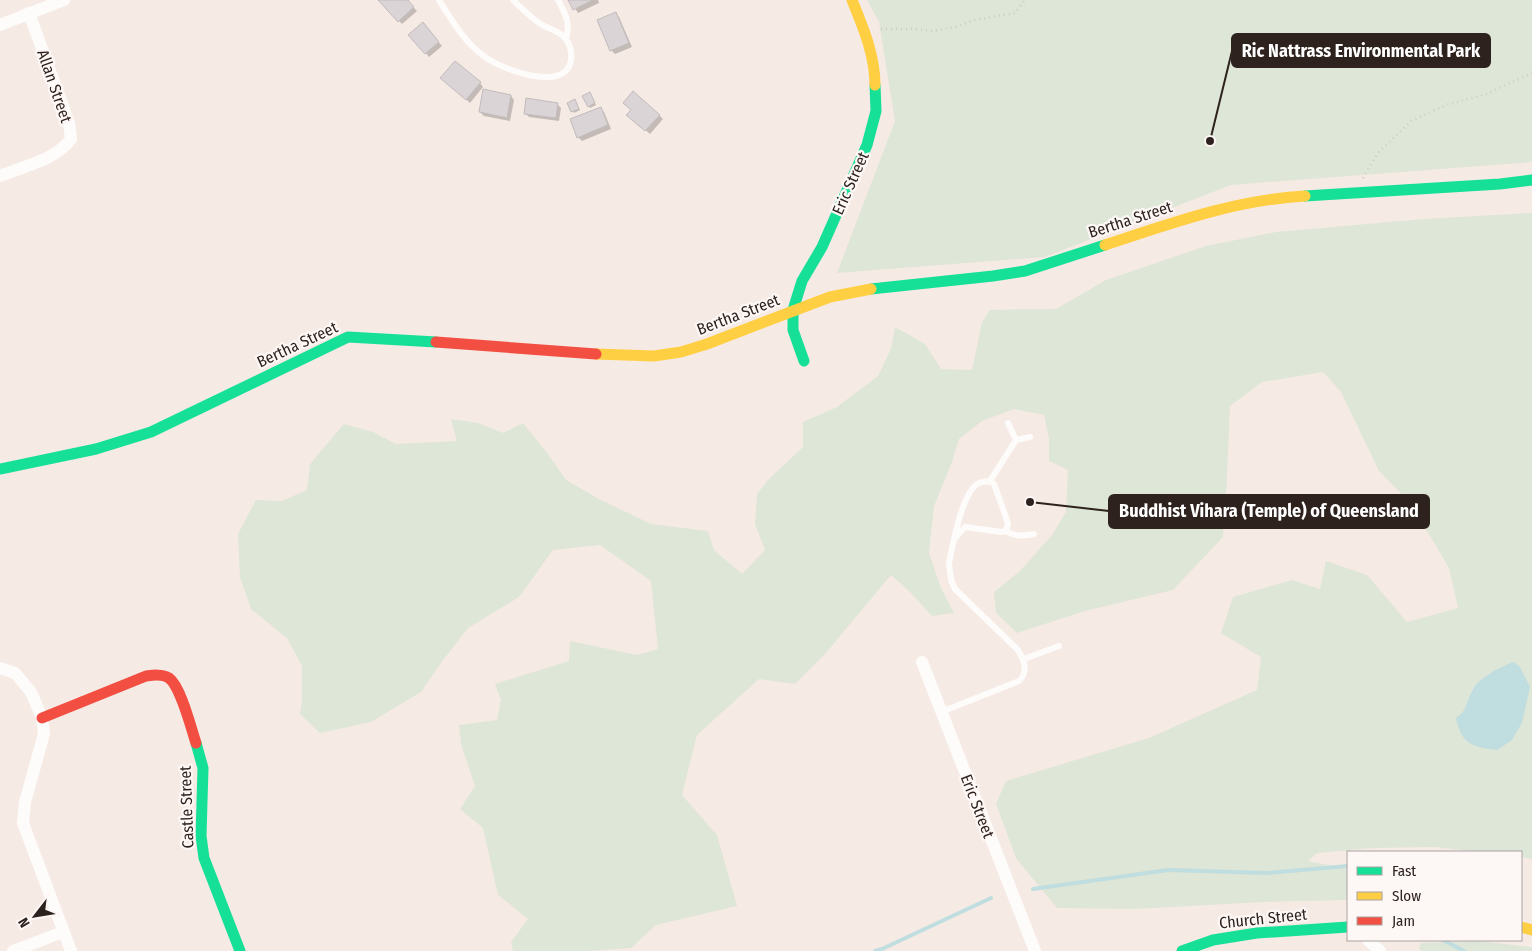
<svg xmlns="http://www.w3.org/2000/svg" width="1532" height="951" font-family="'Fira Sans Condensed',sans-serif">
<rect width="100%" height="100%" fill="#f6eae4"/>
<g fill="#dee6d7" fill-rule="evenodd">
<polygon points="867,0 1532,0 1532,162 1231,185 1045,257 837,273 895,121 879,22"/>
<path d="M1532,213V859L1521,857V852H1480L1435,847L1372,848L1317,853L1308,861L1348,869V900L1264,902L1134,909L1057,908L1016,858L996,804L1006,781L1149,738L1257,690L1261,657L1221,633L1233,597L1292,580L1320,589L1326,561L1367,575L1407,622L1458,608L1449,568L1411,504L1379,471L1341,392L1323,372L1262,382L1230,406L1227,477L1223,537L1173,590L1085,611L1017,633L996,613L994,592L1019,572L1052,535L1066,512L1068,470L1049,461V439L1044,415L1014,409L982,421L959,439L952,462L934,506L929,553L941,588L954,613L932,616L909,591L891,575L825,654L795,684L759,679L697,735L682,795L717,835L737,906L656,925L631,948L589,951H513L511,942L528,919L498,895L483,828L460,809L475,786L461,744L459,725L497,720L501,700L495,684L569,661L570,641L637,655L658,649L651,581L600,545L553,550L519,597L468,628L443,660L421,692L371,722L320,733L300,714L302,700V666L287,638L251,609L240,577L238,534L256,500L282,501L307,490L310,464L344,424L373,432L396,444L457,441L451,419L478,423L503,433L523,423L548,454L566,480L599,499L651,524L708,531L714,550L742,574L765,550L755,524L757,494L768,480L803,447V422L837,407L878,376L891,349L895,327L925,344L941,369L972,370L982,322L990,310L1056,309L1106,280L1206,246L1276,232L1424,219ZM1506,665L1522,723L1512,740L1498,750L1463,713L1473,688L1484,679L1487,674L1499,670Z"/>
<polygon points="1479,941 1530,947 1532,948 1532,951 1421,951 1419,948 1421,943"/>
</g>
<path fill="#c0dddf" d="M1514,662L1520,667L1530,687L1522,723L1512,740L1498,750C1473,748 1461,744 1456,718C1467,711 1466,702 1472,691C1478,678 1501,666 1514,662Z"/>
<g fill="#0003">
<polygon points="406,0 417,11 402,24 380,1"/>
<polygon points="570,0 598,0 599,3 578,13"/>
<polygon points="615,14 619,17 632,47 615,54 611,50"/>
<polygon points="426,28 442,46 429,57 426,53"/>
<polygon points="445,81 480,83 483,87 470,103"/>
<polygon points="591,95 596,105 590,108 589,106"/>
<polygon points="511,96 514,100 510,121 484,116 480,112"/>
<polygon points="575,101 580,110 574,113 569,103"/>
<polygon points="557,104 561,108 559,121 529,117 525,113"/>
<polygon points="600,109 604,112 611,129 582,141 578,137"/>
<polygon points="659,115 663,119 650,134 632,118"/>
</g>
<g fill="none" stroke-linecap="round" stroke-linejoin="round">
<g stroke="#c0dddf" stroke-width="4">
<polyline points="1033,889 1168,870 1267,873 1348,866"/>
<polyline points="1443,940 1464,951"/>
<polyline points="875,951 882,949 991,898"/>
</g>
</g>
<g fill="#dbd4d6" stroke="#c2bbbd">
<polygon points="378,0 408,0 414,7 398,22"/>
<polygon points="568,0 593,0 573,10"/>
<polygon points="616,12 629,43 610,51 597,20"/>
<polygon points="423,22 439,42 425,54 408,35"/>
<polygon points="455,61 481,82 466,100 440,78"/>
<polygon points="483,89 511,95 507,118 479,112"/>
<polygon points="633,91 660,115 645,131 626,115 631,110 623,103"/>
<polygon points="590,92 595,103 588,107 582,96"/>
<polygon points="526,98 558,103 556,118 524,114"/>
<polygon points="575,99 579,109 571,112 567,103"/>
<polygon points="601,107 608,125 577,138 570,119"/>
</g>
<g fill="none" stroke-linecap="round" stroke-linejoin="round">
<g stroke="#d0cbc9" stroke-width="2.5" stroke-dasharray="1 4" stroke-linecap="butt">
<polyline points="881,29 915,29 933,31 956,27 974,20 1015,13 1025,0"/>
<polyline points="1363,178 1378,153 1411,121 1446,105 1486,94 1532,73"/>
</g>
<g stroke="#fefcfb" stroke-width="6">
<path d="M439,0C452,21 466,45 488,59C505,70 566,93 571,60C572,52 570,44 565,38C559,31 550,29 542,25C531,18 522,9 513,0"/>
<path d="M558,0C565,13 571,24 566,38"/>
<polyline points="1008,423 1016,440 1030,437"/>
<polyline points="990,481 1016,440"/>
<path d="M1006,531C1016,537 1022,536 1034,534"/>
<polyline points="1024,659 1059,646"/>
<path d="M941,712L1019,681C1029,671 1024,660 1018,650L955,589L951,580L949,563C953,544 961,497 976,485C981,481 986,481 992,482L994,484L1008,523L1006,531L1002,532L965,527L955,538"/>
</g>
<g stroke="#fefcfb" stroke-width="12">
<polyline points="0,25 64,0"/>
<path d="M0,176C24,166 56,160 71,139L69,123L29,13"/>
<polyline points="922,662 1035,951"/>
<polyline points="0,668 15,673 31,692 42,718 44,734 25,802 23,823 71,951"/>
<polyline points="1368,940 1380,951"/>
<polyline points="13,951 63,932"/>
</g>
<g stroke="#16e098" stroke-width="11">
<polyline points="1305,196 1500,184 1532,180"/>
<polyline points="871,289 993,276 1025,271 1105,245"/>
<polyline points="804,361 793,330 793,310 802,281 822,247 867,145 876,111 875,85"/>
<polyline points="0,469 96,449 151,432 348,337 436,342"/>
<polyline points="196,743 203,768 201,836 204,858 240,951"/>
<polyline points="1182,951 1213,940 1257,933 1348,927"/>
</g>
<g stroke="#ffcf43" stroke-width="11">
<path d="M852,0C863,27 875,55 875,85"/>
<path d="M1105,245C1172,223 1235,200 1305,196"/>
<polyline points="596,354 654,356 681,352 707,344 830,297 871,289"/>
<polyline points="1521,927 1532,930"/>
</g>
<g stroke="#f24e42" stroke-width="11">
<polyline points="436,342 596,354"/>
<path d="M42,718L146,676C154,675 162,674 169,678C181,687 191,728 196,743"/>
</g>
</g>
<g text-anchor="middle" stroke-width="4.5" stroke-linejoin="round" paint-order="stroke">
<g font-size="16" fill="#2d221e" stroke="#fdf7f5">
<text transform="translate(55 86) rotate(71)" y="6">Allan Street</text>
<text transform="translate(850 183) rotate(-66)" y="6">Eric Street</text>
<text transform="translate(1130 219) rotate(-18)" y="6">Bertha Street</text>
<text transform="translate(738 314) rotate(-21)" y="6">Bertha Street</text>
<text transform="translate(297 344) rotate(-25)" y="6">Bertha Street</text>
<text transform="translate(978 806) rotate(69)" y="6">Eric Street</text>
<text transform="translate(186 807) rotate(-92)" y="6">Castle Street</text>
<text transform="translate(1263 918) rotate(-6)" y="6">Church Street</text>
</g>
</g>
<path fill="none" stroke="#2d221e" stroke-width="2" d="M1210 141L1232 51M1030 502L1109 511"/>
<g fill="#2d221e" stroke="#fdf7f5" stroke-width="2">
<circle cx="1210" cy="141" r="5"/>
<circle cx="1030" cy="502" r="5"/>
</g>
<g fill="#2d221e" stroke="#2d221e" stroke-width="2">
<rect x="1232" y="34" width="258" height="33" rx="5"/>
<rect x="1109" y="495" width="320" height="33" rx="5"/>
</g>
<g font-size="18" text-anchor="middle" font-weight="bold" fill="#fff">
<text x="1361" y="57">Ric Nattrass Environmental Park</text>
<text x="1269" y="517">Buddhist Vihara (Temple) of Queensland</text>
</g>
<rect x="1347" y="851" width="175" height="90" fill="#fdf7f5" stroke="#aaa29f"/>
<rect x="1357" y="867" width="25" height="8" fill="#16e098" stroke="#aaa29f"/>
<text x="1392" y="876" font-size="15" fill="#2d221e">Fast</text>
<rect x="1357" y="892" width="25" height="8" fill="#ffcf43" stroke="#aaa29f"/>
<text x="1392" y="901" font-size="15" fill="#2d221e">Slow</text>
<rect x="1357" y="917" width="25" height="8" fill="#f24e42" stroke="#aaa29f"/>
<text x="1392" y="926" font-size="15" fill="#2d221e">Jam</text>
<g transform="translate(35 916) rotate(239)" stroke="#fdf7f5" stroke-width="4" paint-order="stroke">
<path d="M0-4L9 19L0 12L-9 19Z" fill="#2d221e"/>
<text y="-8" font-size="14" font-weight="bold" text-anchor="middle" fill="#2d221e">N</text>
</g>
</svg>
